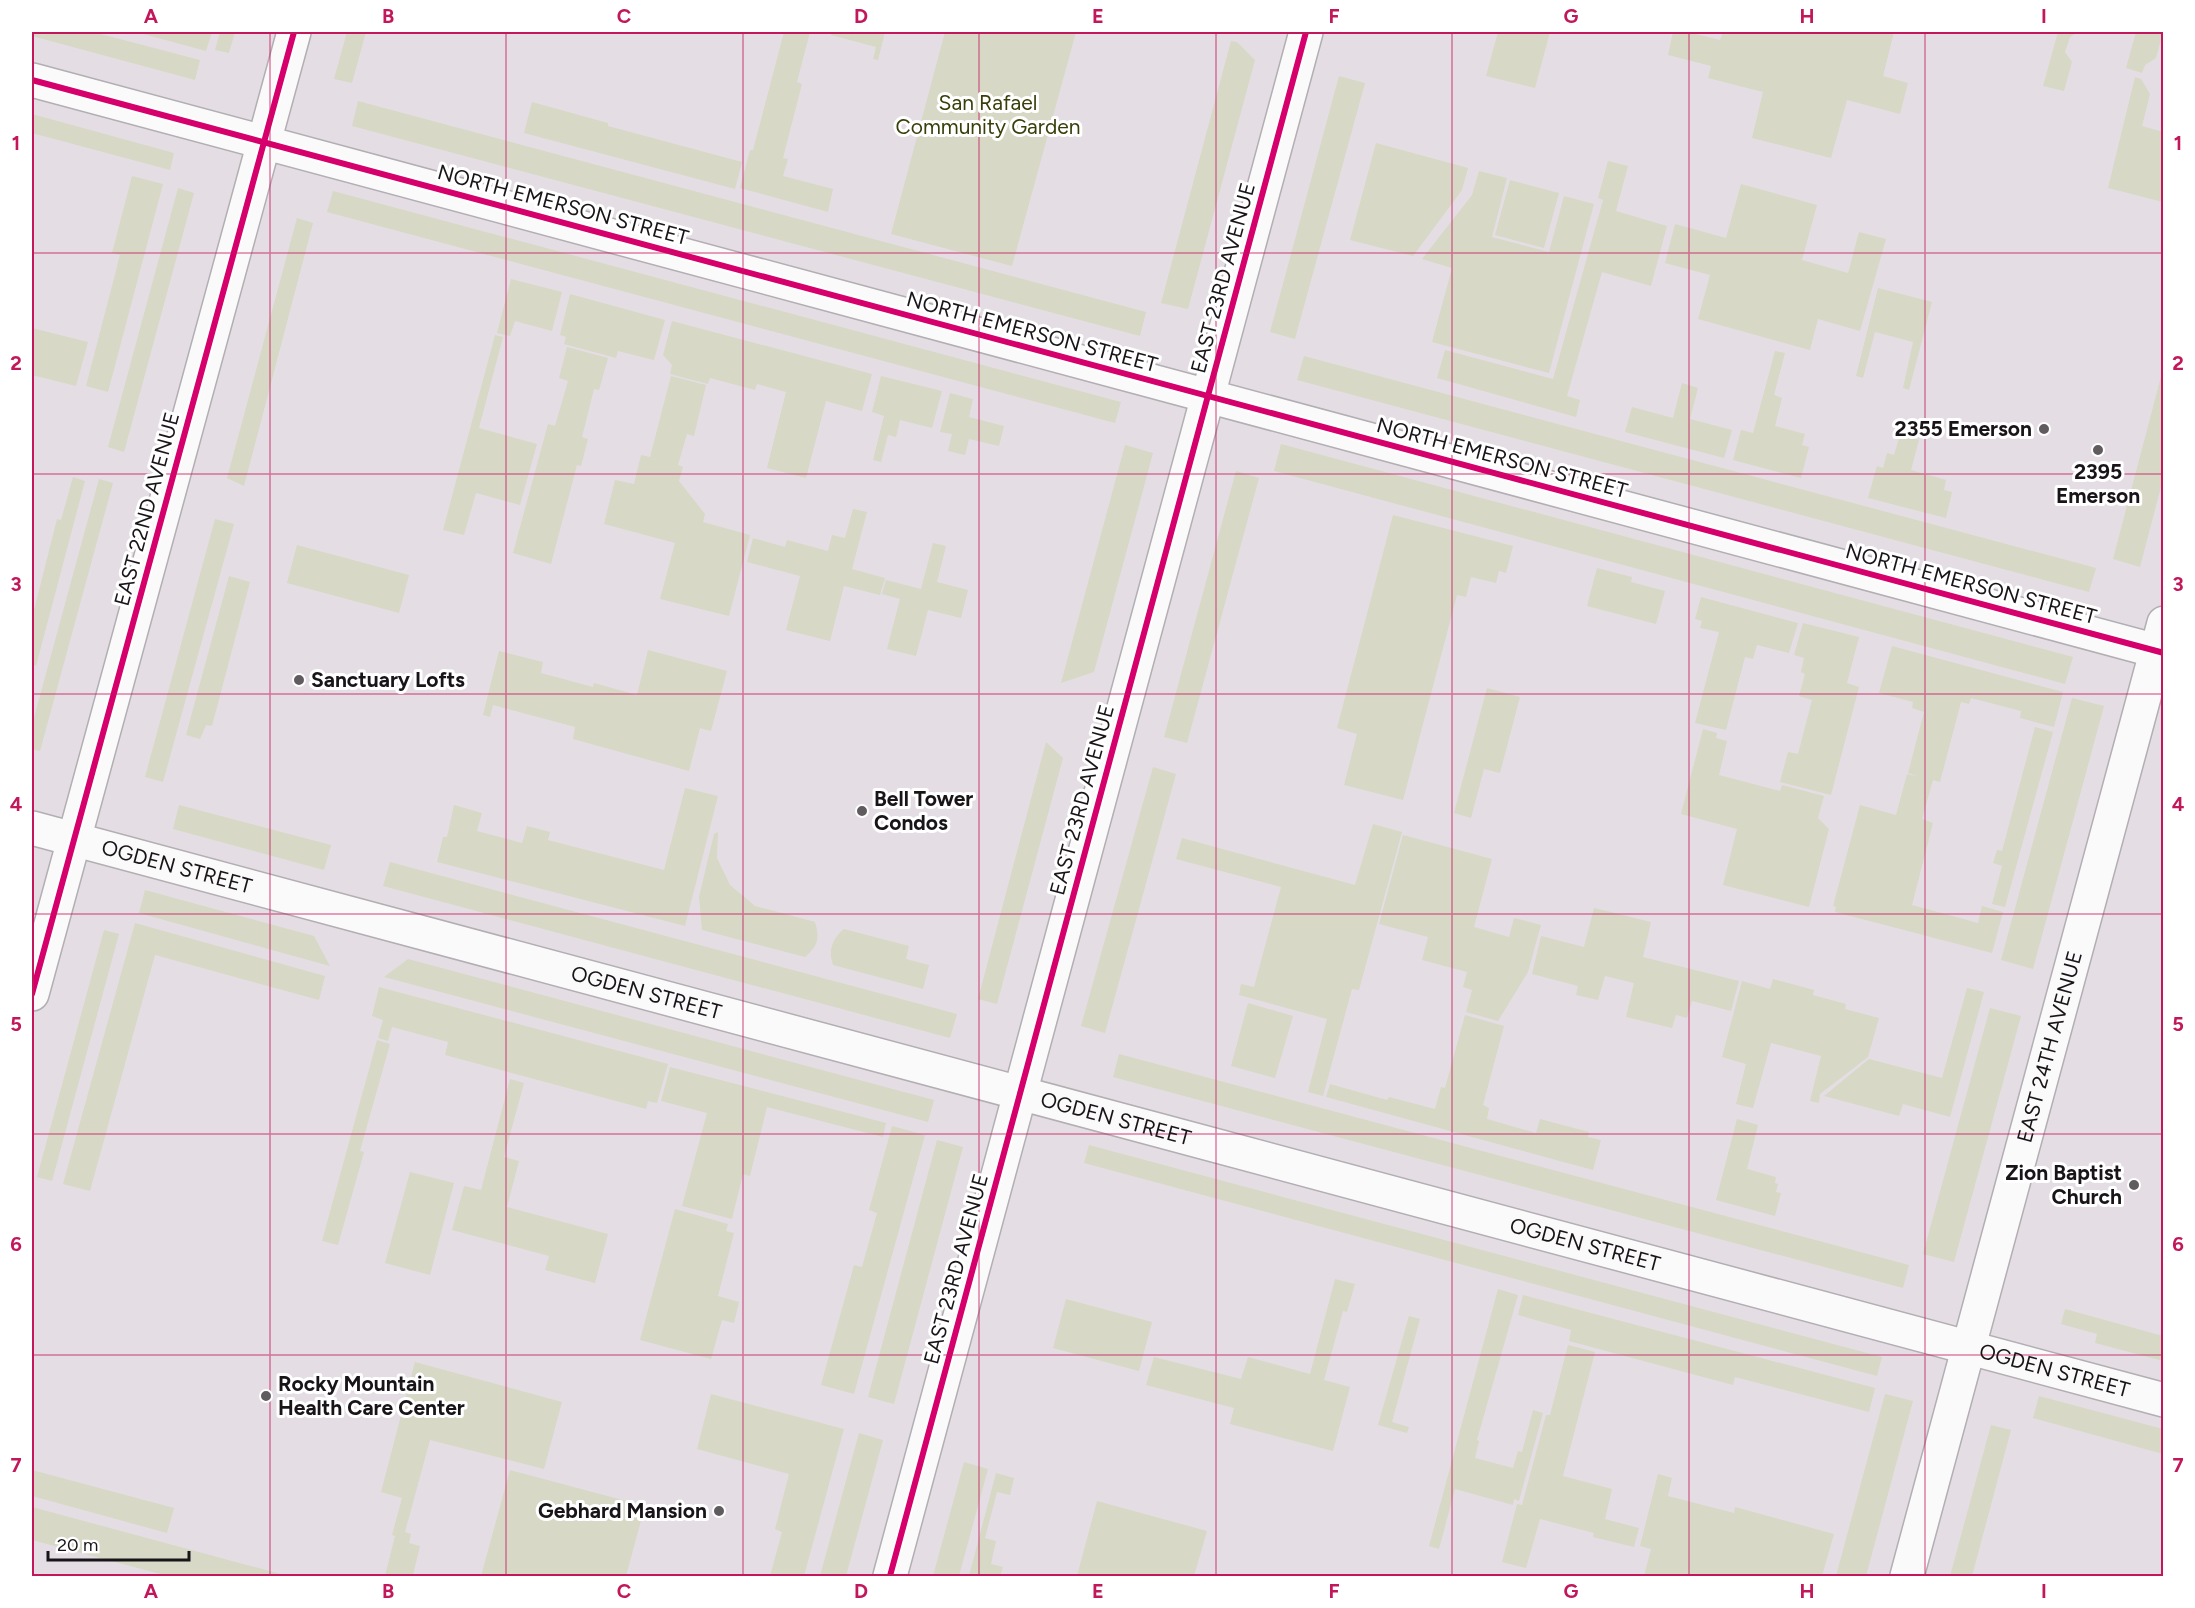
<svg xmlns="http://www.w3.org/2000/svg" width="2195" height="1608" font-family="Figtree,sans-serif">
<rect width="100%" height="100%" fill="#e4dee4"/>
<g fill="#d7d8c5">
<polygon points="32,32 93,32 200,60 195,80 32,36"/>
<polygon points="136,32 212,32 206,51"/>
<polygon points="220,32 235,32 229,53 215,50"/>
<polygon points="347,32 366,32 352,83 334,79"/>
<polygon points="784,32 810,32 797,82 802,84 783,158 788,159 783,176 833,189 828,212 740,188 750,150 753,150"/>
<polygon points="832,32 885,32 878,60 873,59 876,47 831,35"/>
<polygon points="945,32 1076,32 1012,266 891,234"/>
<polygon points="1498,32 1550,32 1535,88 1486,76"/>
<polygon points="1673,32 1688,32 1720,40 1723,32 1894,32 1883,76 1908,83 1900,114 1847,100 1831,158 1752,138 1763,92 1708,78 1711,66 1668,55"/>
<polygon points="2058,32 2078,32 2070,37 2065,52 2072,62 2064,91 2043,86"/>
<polygon points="2136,32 2163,32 2156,58 2145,65 2142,73 2126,68"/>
<polygon points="1231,41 1237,42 1255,60 1188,309 1161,303"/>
<polygon points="1339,76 1365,83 1295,339 1270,332"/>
<polygon points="2135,77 2141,79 2150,94 2142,126 2163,132 2163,202 2108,188"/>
<polygon points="358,101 1146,312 1140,336 352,126"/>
<polygon points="532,102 608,123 608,126 742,162 735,189 524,133"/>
<polygon points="32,114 174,153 170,170 32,133"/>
<polygon points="1376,143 1468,168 1462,190 1413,256 1350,240"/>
<polygon points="1608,161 1628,166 1616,211 1667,226 1651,286 1602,272 1567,396 1580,400 1576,417 1437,378 1445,350 1553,379 1603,200 1598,198"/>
<polygon points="1479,171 1507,178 1492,237 1549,252 1564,196 1594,204 1549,373 1432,342 1452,268 1422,259 1472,195"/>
<polygon points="132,176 163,184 108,392 86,386 120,255 112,253"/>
<polygon points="1510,180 1559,193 1544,248 1495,235"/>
<polygon points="1741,184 1817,205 1802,260 1848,273 1859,232 1886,239 1860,331 1818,319 1810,350 1698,319 1710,275 1665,263 1675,224 1726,238"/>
<polygon points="178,188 194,193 124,452 108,447"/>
<polygon points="333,191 1121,402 1115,423 327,212"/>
<polygon points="297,218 313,223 244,486 227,478"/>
<polygon points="511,279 562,292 552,331 515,321 510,336 497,333"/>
<polygon points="1878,288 1932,302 1909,390 1903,388 1913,342 1875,332 1863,378 1856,376"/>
<polygon points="570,294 665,320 654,360 618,351 616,358 564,344 566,337 560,335"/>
<polygon points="672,321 872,374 862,411 826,401 806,478 767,468 786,392 757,384 755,390 710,378 708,384 670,374 672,365 663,355"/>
<polygon points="32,328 88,342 76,386 32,375"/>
<polygon points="495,335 503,337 479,428 537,444 520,505 476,493 464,535 443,530"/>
<polygon points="567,347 608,358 599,390 594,389 582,437 588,439 581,466 577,465 551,564 513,553 548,424 555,426 568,381 559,378"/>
<polygon points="1775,351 1785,353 1774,395 1782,398 1775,426 1805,434 1802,445 1809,447 1801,478 1733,460 1741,430 1753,433"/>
<polygon points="1304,356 2096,568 2089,592 1297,380"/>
<polygon points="2163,369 2163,479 2140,567 2113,559"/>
<polygon points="671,376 706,385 694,436 687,434 678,465 683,467 679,481 705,514 703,522 750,535 729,616 660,599 675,543 604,524 615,480 634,484 641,455 650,457"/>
<polygon points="881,376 942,391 932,428 900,420 896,437 888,435 881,462 873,460 884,416 872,412"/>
<polygon points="1682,383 1698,388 1690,419 1732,430 1724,458 1625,432 1632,407 1673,418"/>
<polygon points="950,393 973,399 969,417 1004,426 999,446 969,439 965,455 948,451 952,434 940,432"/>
<polygon points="1900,435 1919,440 1911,470 1946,480 1944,490 1952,492 1946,518 1868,498 1877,466 1883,468 1887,453 1894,455"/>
<polygon points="1281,444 2073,657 2065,684 1274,471"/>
<polygon points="1125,445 1153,453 1094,672 1061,683"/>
<polygon points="1236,471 1259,478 1187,743 1164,737"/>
<polygon points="73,477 85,481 36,666 32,664 32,618 57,519 61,520"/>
<polygon points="99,479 113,483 40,751 32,749 32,725"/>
<polygon points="853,509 867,512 852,569 885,578 880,595 844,586 830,641 786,630 800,576 747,562 753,538 785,547 787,540 828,551 832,535 845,538"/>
<polygon points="1393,515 1513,546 1506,573 1499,571 1496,583 1471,577 1466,597 1457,595 1403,800 1344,785 1357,734 1337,728"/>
<polygon points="215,519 234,524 163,782 145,777"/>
<polygon points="933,543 946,546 937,582 968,590 961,618 928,610 916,656 887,649 900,599 882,594 886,580 921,589"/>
<polygon points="297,545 409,575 399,613 287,583"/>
<polygon points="1597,568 1632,577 1631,582 1665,591 1656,624 1587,606"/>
<polygon points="229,576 250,582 212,726 206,725 200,739 186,735"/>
<polygon points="1701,597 1798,623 1789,653 1757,645 1753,659 1745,657 1726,730 1695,723 1719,632 1700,628 1702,621 1695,619"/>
<polygon points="1803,623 1859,637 1847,683 1859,687 1831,795 1780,782 1788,752 1798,754 1812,700 1799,696 1805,674 1801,672 1804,658 1794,655"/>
<polygon points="1892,646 2063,692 2054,727 2020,718 2021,711 1971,698 1969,704 1961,702 1940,782 1933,780 1922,819 1933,823 1912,905 1978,923 1982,906 2003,912 1992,953 1835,912 1836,907 1833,906 1860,805 1896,815 1907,774 1920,777 1908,773 1924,712 1912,708 1913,702 1879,693"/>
<polygon points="648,650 727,671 711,731 700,728 689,771 573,739 575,727 493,705 490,717 483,715 499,651 543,662 541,673 593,687 594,683 637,695"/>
<polygon points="1487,688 1520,697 1500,773 1484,769 1471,818 1454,813"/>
<polygon points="2072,698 2104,706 2033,969 2001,960"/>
<polygon points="2035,727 2053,732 2005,907 1992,904 2002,866 1993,863 1997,850 2002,851"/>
<polygon points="1703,729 1717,733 1716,738 1727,741 1719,775 1780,791 1782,785 1824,796 1818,818 1829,829 1809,907 1723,885 1737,829 1681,814"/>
<polygon points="1046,742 1063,758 997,1004 978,999"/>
<polygon points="1153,767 1176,774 1105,1033 1081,1026"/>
<polygon points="685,788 718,796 685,926 437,862 443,837 447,837 454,805 482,813 477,831 522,843 527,826 550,832 548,840 664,870"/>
<polygon points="179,805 331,845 324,870 173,829"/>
<polygon points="1373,824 1402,832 1359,990 1352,989 1323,1096 1308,1092 1327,1019 1239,995 1241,984 1254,987 1281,887 1176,859 1182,838 1355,885"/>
<path d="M718,832L717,858L730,885L755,906L815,922C820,938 818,946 805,957L702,930L699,897L714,834Z"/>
<polygon points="1403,835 1492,859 1474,927 1509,937 1514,918 1541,925 1528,972 1498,1021 1466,1012 1472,990 1463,987 1467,972 1422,960 1428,937 1379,924"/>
<polygon points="390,862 957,1014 950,1038 383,886"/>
<polygon points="145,890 314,936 330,966 139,913"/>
<polygon points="1594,908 1651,922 1643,957 1739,981 1731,1011 1692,1001 1687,1018 1676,1015 1672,1028 1626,1017 1634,983 1605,976 1598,1000 1576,995 1578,986 1532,974 1541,936 1584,947"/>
<polygon points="135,923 325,976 319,1000 155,955 90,1191 63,1184"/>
<path d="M844,929L909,946L906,959L929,965L923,989L833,965C828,950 832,939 844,929Z"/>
<polygon points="104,930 119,934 52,1181 37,1177"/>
<polygon points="408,959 934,1100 928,1122 384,977"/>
<polygon points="1773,979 1814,990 1813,995 1846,1004 1845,1009 1879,1018 1868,1057 1820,1094 1819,1103 1810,1101 1821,1056 1771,1043 1753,1108 1736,1104 1746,1064 1722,1057 1742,981 1770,989"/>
<polygon points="379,987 668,1064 657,1103 648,1101 646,1109 445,1055 448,1042 392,1027 388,1041 378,1038 383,1020 372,1016"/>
<polygon points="1967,988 1984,992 1950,1117 1903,1104 1899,1116 1824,1096 1869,1059 1942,1078"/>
<polygon points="1248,1003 1293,1016 1275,1078 1231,1066"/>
<polygon points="1990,1008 2021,1016 1954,1262 1923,1254"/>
<polygon points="1465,1015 1504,1026 1483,1105 1489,1108 1487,1119 1536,1133 1540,1119 1589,1132 1588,1137 1601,1140 1593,1170 1326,1097 1330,1084 1387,1100 1389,1097 1435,1109 1441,1087 1445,1088"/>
<polygon points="377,1040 390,1044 360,1151 364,1152 338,1245 322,1241"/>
<polygon points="1119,1054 1909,1265 1903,1288 1113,1077"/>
<polygon points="670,1067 886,1123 883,1137 767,1107 750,1176 743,1174 732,1219 682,1206 707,1113 661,1101"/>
<polygon points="510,1079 524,1083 504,1157 519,1161 507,1207 608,1234 595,1283 545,1270 549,1256 452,1230 464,1186 481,1190"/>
<polygon points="1737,1119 1758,1125 1747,1169 1776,1177 1775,1183 1778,1184 1776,1192 1781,1193 1775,1216 1716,1200"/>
<polygon points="892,1126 925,1135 854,1394 821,1385 854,1265 862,1267 877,1213 869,1210"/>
<polygon points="937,1140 963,1147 894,1404 868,1397"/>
<polygon points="1089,1145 1882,1357 1877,1376 1084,1163"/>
<polygon points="410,1172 454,1183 430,1275 385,1263"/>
<polygon points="675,1209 728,1224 726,1231 734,1233 718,1296 739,1302 734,1323 722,1320 711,1359 640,1340"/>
<polygon points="1335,1279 1355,1284 1347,1312 1343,1311 1324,1380 1350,1387 1333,1451 1230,1424 1234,1408 1146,1385 1154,1357 1241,1379 1248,1357 1310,1374"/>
<polygon points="1498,1289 1518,1295 1477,1440 1479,1441 1475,1458 1513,1468 1518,1451 1522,1452 1533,1410 1543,1413 1519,1501 1514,1499 1513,1505 1455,1489 1439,1549 1429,1546"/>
<polygon points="1523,1295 1875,1388 1869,1412 1735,1377 1733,1385 1569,1341 1571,1330 1518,1315"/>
<polygon points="1066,1299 1152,1322 1139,1371 1053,1348"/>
<polygon points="2065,1309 2163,1336 2163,1361 2095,1343 2097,1334 2061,1324"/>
<polygon points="1409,1316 1420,1319 1392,1422 1409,1427 1407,1433 1378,1425"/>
<polygon points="1568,1345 1595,1352 1563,1476 1612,1489 1605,1519 1639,1528 1634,1547 1593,1537 1594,1533 1540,1519 1526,1568 1502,1562 1517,1504 1522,1505 1546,1415 1550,1415"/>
<polygon points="415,1362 562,1402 544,1469 430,1440 405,1532 411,1534 409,1543 420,1546 413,1575 419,1576 385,1576 395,1536 392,1535 402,1498 381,1492"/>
<polygon points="711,1394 844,1429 804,1576 770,1576 782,1532 775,1529 789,1474 697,1449"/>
<polygon points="1885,1394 1913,1401 1866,1576 1836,1576"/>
<polygon points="2039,1396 2163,1429 2163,1454 2033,1418"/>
<polygon points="1991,1425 2011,1430 1972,1576 1950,1576"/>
<polygon points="859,1433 883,1440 846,1576 820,1576"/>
<polygon points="964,1462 988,1469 959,1576 933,1576"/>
<polygon points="32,1470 174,1508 167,1533 32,1496"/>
<polygon points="510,1470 645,1506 626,1576 481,1576"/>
<polygon points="996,1473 1014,1478 1010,1495 997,1492 985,1538 996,1541 991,1564 1003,1567 1000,1576 969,1576"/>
<polygon points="1658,1474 1672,1478 1668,1496 1734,1513 1735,1507 1834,1534 1822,1576 1644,1576 1651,1549 1640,1546"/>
<polygon points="1097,1501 1207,1531 1194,1576 1077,1576"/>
<polygon points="32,1507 288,1576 168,1576 32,1540"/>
</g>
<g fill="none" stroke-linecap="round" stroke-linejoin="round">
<g stroke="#b2aeb2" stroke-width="36">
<g id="minor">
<polyline points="32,80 2164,653"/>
<path id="s1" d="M32,828L2164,1400"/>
<polyline points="32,994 294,32"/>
<polyline points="890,1576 1306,32"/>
<path id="s2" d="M1907,1576L2164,623"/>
</g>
</g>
<use href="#minor" stroke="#fbfafb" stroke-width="33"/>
<g stroke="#fff" stroke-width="10">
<g id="cycleway">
<polyline points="32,80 2164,653"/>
<polyline points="32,994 294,32"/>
<polyline points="890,1576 1306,32"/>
</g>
</g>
<use href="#cycleway" stroke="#d6006c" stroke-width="6"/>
</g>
<path fill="none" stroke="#c2185b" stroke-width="1.5" stroke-opacity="0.55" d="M270,32V1576M506,32V1576M743,32V1576M979,32V1576M1216,32V1576M1452,32V1576M1689,32V1576M1925,32V1576M32,253H2164M32,474H2164M32,694H2164M32,914H2164M32,1134H2164M32,1355H2164"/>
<g fill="#5f5b5f" stroke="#fff" stroke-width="2">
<circle cx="2044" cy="429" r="6"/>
<circle cx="2098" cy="450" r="6"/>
<circle cx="299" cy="680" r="6"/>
<circle cx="862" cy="811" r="6"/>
<circle cx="2134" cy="1185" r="6"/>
<circle cx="266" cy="1396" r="6"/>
<circle cx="719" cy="1511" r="6"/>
</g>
<g text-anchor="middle" stroke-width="6" stroke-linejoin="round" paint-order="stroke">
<g font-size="21" fill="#393f09" stroke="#fff">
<text x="988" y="110">San Rafael<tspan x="988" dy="24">Community Garden</tspan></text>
</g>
<g font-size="21" fill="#181418" stroke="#fff">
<text transform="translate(563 205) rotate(15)" y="7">NORTH EMERSON STREET</text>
<text transform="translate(1223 278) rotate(-75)" y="7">EAST 23RD AVENUE</text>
<text transform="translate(1032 332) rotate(15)" y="7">NORTH EMERSON STREET</text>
<text transform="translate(1502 458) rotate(15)" y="7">NORTH EMERSON STREET</text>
<text transform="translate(147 509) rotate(-75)" y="7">EAST 22ND AVENUE</text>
<text transform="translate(1971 584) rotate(15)" y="7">NORTH EMERSON STREET</text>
<text transform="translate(1082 800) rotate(-75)" y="7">EAST 23RD AVENUE</text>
<text dy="7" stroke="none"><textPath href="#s1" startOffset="150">OGDEN STREET</textPath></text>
<text dy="7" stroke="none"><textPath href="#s1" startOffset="636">OGDEN STREET</textPath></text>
<text dy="7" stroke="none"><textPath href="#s2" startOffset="548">EAST 24TH AVENUE</textPath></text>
<text dy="7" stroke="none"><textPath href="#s1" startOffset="1122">OGDEN STREET</textPath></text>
<text dy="7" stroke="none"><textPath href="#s1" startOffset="1608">OGDEN STREET</textPath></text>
<text transform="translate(956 1269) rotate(-75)" y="7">EAST 23RD AVENUE</text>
<text dy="7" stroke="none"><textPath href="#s1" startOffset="2094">OGDEN STREET</textPath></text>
</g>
<g font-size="21" font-weight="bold" fill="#181418" stroke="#fff" text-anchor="end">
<text x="2032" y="436">2355 Emerson</text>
<text x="2098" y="479" text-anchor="middle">2395<tspan x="2098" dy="24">Emerson</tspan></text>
<text x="311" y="687" text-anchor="start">Sanctuary Lofts</text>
<text x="874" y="806" text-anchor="start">Bell Tower<tspan x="874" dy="24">Condos</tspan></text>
<text x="2122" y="1180">Zion Baptist<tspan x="2122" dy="24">Church</tspan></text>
<text x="278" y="1391" text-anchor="start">Rocky Mountain<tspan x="278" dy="24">Health Care Center</tspan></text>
<text x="707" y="1518">Gebhard Mansion</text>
</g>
</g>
<rect width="2195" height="1608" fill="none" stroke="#ffffff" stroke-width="66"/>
<path d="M48 1551v9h141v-9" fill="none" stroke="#181418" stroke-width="3"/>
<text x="57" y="1551" font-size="18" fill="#181418" stroke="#ffffff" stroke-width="4.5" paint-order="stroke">20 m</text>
<rect x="33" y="33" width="2129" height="1542" fill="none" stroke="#c2185b" stroke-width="2"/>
<g font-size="20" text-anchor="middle" font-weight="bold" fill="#c2185b">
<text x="151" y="23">A</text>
<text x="388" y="23">B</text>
<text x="624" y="23">C</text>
<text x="861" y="23">D</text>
<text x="1098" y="23">E</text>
<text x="1334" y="23">F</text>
<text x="1571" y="23">G</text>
<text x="1807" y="23">H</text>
<text x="2044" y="23">I</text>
<text x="16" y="150">1</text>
<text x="2178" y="150">1</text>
<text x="16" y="370">2</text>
<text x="2178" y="370">2</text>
<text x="16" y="591">3</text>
<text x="2178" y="591">3</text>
<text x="16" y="811">4</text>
<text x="2178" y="811">4</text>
<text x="16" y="1031">5</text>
<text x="2178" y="1031">5</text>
<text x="16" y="1251">6</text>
<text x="2178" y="1251">6</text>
<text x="16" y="1472">7</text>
<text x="2178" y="1472">7</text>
<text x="151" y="1598">A</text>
<text x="388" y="1598">B</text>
<text x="624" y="1598">C</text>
<text x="861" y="1598">D</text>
<text x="1098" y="1598">E</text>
<text x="1334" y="1598">F</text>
<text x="1571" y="1598">G</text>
<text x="1807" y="1598">H</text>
<text x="2044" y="1598">I</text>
</g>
</svg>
